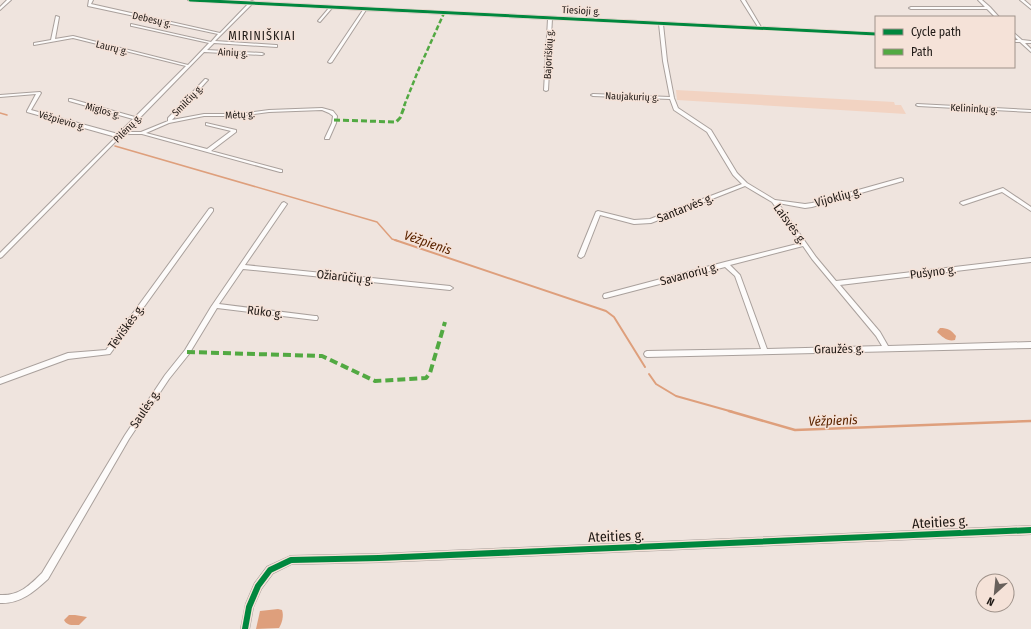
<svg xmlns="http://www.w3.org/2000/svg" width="1031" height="629" font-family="'Fira Sans Condensed',sans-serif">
<rect width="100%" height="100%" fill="#efe4de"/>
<polygon fill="#f2d3c2" points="676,90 894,102 895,105 901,105 906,114 677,100"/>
<g fill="#de9f7c">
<path d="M940,328C948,328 951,330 956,336L955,340C948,342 942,337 937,332Z"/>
<path d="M278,609L282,610C284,616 282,623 279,628L256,629L260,611Z"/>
<path d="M69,615H75L87,617L79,625C73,625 67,626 64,620Z"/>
</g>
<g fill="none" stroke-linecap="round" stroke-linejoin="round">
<g stroke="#de9f7c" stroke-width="1.5">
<polyline points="0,113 7,115"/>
<polyline points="115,146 377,222 392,239 398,241"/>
</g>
<g stroke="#de9f7c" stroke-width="2">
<polyline points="395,240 606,311 614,317 645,367"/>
<polyline points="649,374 656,384 676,396 733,412"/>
</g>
<polyline stroke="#de9f7c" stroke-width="2.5" points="729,411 795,430 1031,421"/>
<g stroke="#a9a09c" stroke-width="2">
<g id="minor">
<polygon points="7,0 11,0 0,10 0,7"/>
<path d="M89,0H93L91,4L220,33L248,4L190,1L188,0L250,2L252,1L254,2L758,27L741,0H745L761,27L876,33V35L663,24L667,61L674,98L678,108L711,130L737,173L747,183L775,200L805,204L812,203L901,178L903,179V181L812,207L805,208L778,203L816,257L836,281L1031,258V262L840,285L880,332L888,346L1031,342V348L647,357L645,356L644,354L645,352L647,351L761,349L735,276L725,267L606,298H604L603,296L604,294L725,262L801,243L772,202L745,186L651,223L634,224L600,215L584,256L581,258L579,257L578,256L596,212L598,211L634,220L650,219L742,184L733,175L707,132L674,110L670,99L593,96L591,95L593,94L670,97L663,61L659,24L552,19L548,90L546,91L544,90L548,19L366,10L332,62L330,63L328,62L363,10L332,8L320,22L318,21L329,8L252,4L215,41L276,45H277V47L214,43L207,50L262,53L264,54L262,55L204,52L126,132H141L168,121V118L205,79H206L208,80L207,81L172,120L204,114H239L269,110L322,108L333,111L337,116L336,123L329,139H325V138L332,123L333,116L329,113L322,110L269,112L239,116H204L169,123L146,133L207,149L231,131L206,125V123L236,130V132L211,151L282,170V172H280L142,134H123L2,257L0,258V253L116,137L27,112V111L36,94L0,97V95L40,92L41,93L31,110L118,134L133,119L69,101V99H71L135,117L186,66L73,38L34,45V43L51,40L56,16L59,17L55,39L73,36L188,65L209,43L132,26H131V24L211,42L218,34L88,6ZM803,246L812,259L876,336L882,346L767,349L740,275L730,265Z"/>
<polygon points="978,0 982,0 990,7 999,17 995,17 987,9 911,9 909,8 911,7 985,7"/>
<polygon points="1020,0 1024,0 1031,6 1031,9"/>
<polygon points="1014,33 1022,40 1031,41 1031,43 1025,43 1031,49 1031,52 1020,42 1014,42 1014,40 1018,40 1014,36"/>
<polygon points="917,104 1031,110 1031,112 918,106 916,105"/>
<polygon points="1003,188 1031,207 1031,211 1002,192 963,205 960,203 961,202"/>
<path d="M284,202L287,204L245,265L450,286L453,288L450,290L243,269L219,304L315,316H317L318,318L317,320H315L217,308L189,354L169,379L129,439L48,579C34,592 20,604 0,603V595C19,596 29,586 42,573L125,435L165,375L185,350L211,307L282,203Z"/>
<polygon points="211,208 213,209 213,211 110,354 68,359 0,384 0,378 68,353 106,350 209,209"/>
<polygon points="1031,526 1031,534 379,562 291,564 273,573 261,589 253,607 249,629 241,629 246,604 255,583 267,567 291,556 379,554"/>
</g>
</g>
<use href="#minor" fill="#fdfbfa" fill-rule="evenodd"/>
<polyline stroke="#52a942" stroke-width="2.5" stroke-dasharray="5 2.5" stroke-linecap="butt" points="404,106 418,71 444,13"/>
<polyline stroke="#52a942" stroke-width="3" stroke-dasharray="6 3" stroke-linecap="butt" points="334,120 396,122 400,118 405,105"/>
<polyline stroke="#52a942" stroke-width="4" stroke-dasharray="8 4" stroke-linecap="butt" points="187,352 322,356 375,381 426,378 430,373 445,322"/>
<g stroke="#f5e2d8" stroke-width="4.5">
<polyline id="cycleway-far1" points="190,0 876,34"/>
</g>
<g stroke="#f5e2d8" stroke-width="9">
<polyline id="cycleway" points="245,629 249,607 258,586 270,570 291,560 379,558 1031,530"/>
</g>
<use href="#cycleway-far1" stroke="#00873e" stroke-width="3"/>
<use href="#cycleway" stroke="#00873e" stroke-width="6"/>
</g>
<g text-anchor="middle" stroke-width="3" stroke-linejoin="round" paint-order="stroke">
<g font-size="10" fill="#1f1915" stroke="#f5e2d8">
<text transform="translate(581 10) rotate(3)" y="4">Tiesioji g.</text>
<text transform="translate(152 19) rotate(13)" y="4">Debesų g.</text>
<text transform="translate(112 47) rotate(14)" y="4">Laurų g.</text>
<text transform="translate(233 52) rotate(3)" y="4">Ainių g.</text>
<text transform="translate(548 54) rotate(-87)" y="4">Bajoriškių g.</text>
<text transform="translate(632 96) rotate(2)" y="4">Naujakurių g.</text>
<text transform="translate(187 100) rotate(-46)" y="4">Smilčių g.</text>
<text transform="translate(974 108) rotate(3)" y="4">Kelininkų g.</text>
<text transform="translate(103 110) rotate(16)" y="4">Miglos g.</text>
<text transform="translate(240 114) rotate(-3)" y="4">Mėtų g.</text>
<text transform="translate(62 120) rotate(16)" y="4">Vėžpievio g.</text>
<text transform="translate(127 128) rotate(-45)" y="4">Pilėnų g.</text>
</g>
<g font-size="12" letter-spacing="1" fill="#1f1915" stroke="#f5e2d8">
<text x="262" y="40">MIRINIŠKIAI</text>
</g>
<g font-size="12" fill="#1f1915" stroke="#f5e2d8">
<text transform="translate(838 197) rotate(-15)" y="4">Vijoklių g.</text>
<text transform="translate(685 208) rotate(-22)" y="4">Santarvės g.</text>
<text transform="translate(790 224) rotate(54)" y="4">Laisvės g.</text>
<text transform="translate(933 272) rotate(-7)" y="4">Pušyno g.</text>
<text transform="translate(689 274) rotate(-15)" y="4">Savanorių g.</text>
<text transform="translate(345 277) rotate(6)" y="4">Ožiarūčių g.</text>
<text transform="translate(265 312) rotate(7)" y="4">Rūko g.</text>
<text transform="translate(126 327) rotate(-54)" y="4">Tėviškės g.</text>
<text transform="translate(839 349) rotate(-1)" y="4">Graužės g.</text>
<text transform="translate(145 409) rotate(-56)" y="4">Saulės g.</text>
</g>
<g font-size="13" font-style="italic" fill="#5b2500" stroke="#f5e2d8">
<text transform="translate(428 242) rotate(19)" y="5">Vėžpienis</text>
<text transform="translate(833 420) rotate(-2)" y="5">Vėžpienis</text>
</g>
<g font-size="14" fill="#1f1915" stroke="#f5e2d8">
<text transform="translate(940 522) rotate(-3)" y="5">Ateities g.</text>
<text transform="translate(616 536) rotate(-2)" y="5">Ateities g.</text>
</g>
</g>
<rect x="875" y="16" width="140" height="52" fill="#f5e2d8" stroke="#9f928a"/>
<rect x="883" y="29" width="20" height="6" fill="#00873e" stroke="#9f928a"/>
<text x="911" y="36" font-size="12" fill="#1f1915">Cycle path</text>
<rect x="883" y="49" width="20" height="6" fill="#52a942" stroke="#9f928a"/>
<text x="911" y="56" font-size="12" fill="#1f1915">Path</text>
<g transform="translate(995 593) rotate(207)"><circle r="19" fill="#f5e2d8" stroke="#9f928a"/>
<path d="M0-3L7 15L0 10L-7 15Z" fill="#68605b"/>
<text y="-6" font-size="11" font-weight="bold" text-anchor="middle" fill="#1f1915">N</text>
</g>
</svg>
